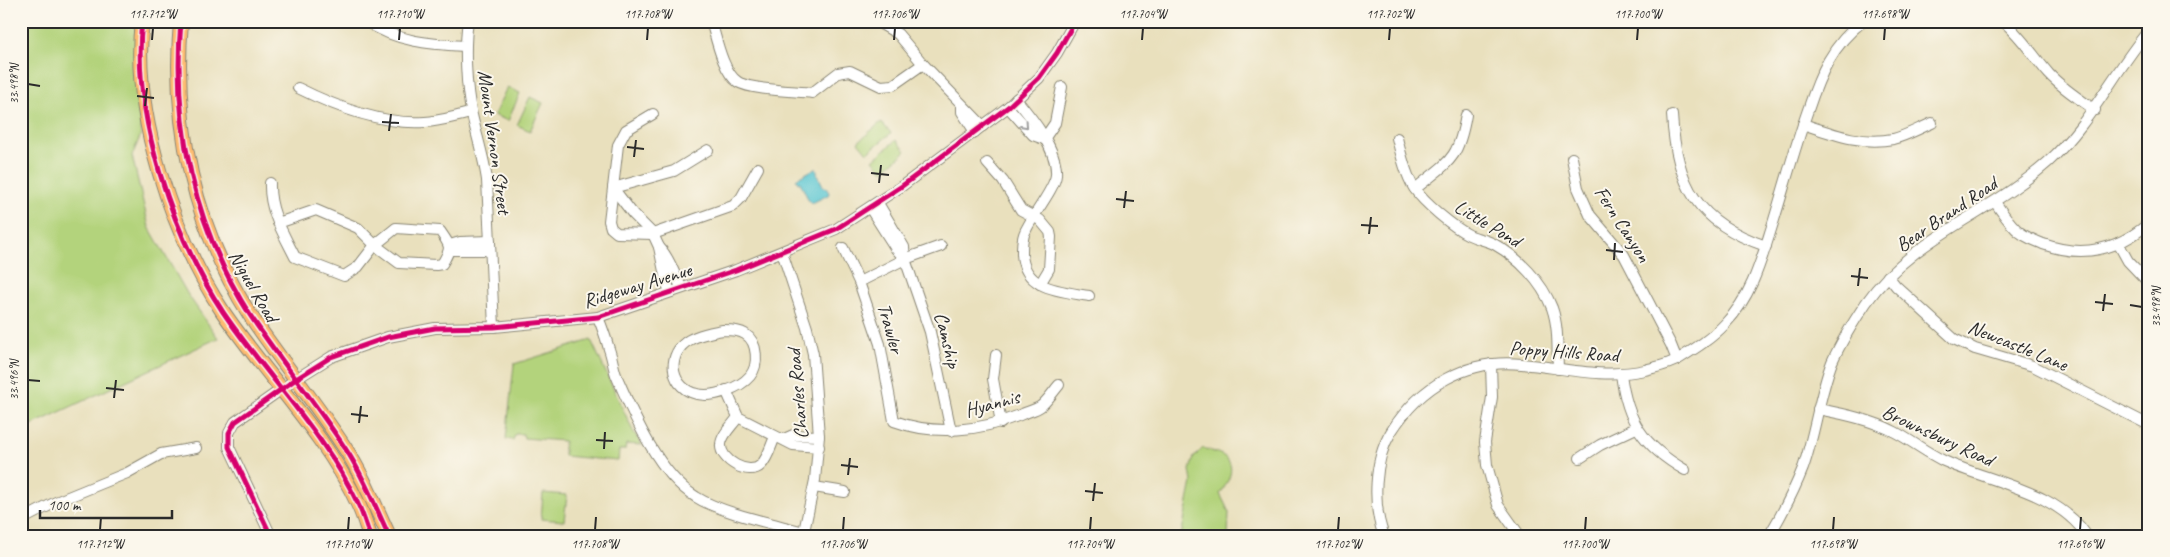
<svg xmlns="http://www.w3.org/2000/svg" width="2170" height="557" font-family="Caveat,sans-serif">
<rect width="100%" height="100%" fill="#fbf7ec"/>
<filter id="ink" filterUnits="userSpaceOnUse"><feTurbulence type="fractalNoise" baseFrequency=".02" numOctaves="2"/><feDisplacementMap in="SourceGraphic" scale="10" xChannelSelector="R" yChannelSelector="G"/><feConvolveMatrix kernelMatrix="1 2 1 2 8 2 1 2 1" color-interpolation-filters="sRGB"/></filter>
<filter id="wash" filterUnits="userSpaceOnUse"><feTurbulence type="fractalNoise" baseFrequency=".0096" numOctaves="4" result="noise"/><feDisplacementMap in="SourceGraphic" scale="20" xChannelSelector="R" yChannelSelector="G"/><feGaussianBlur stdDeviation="1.12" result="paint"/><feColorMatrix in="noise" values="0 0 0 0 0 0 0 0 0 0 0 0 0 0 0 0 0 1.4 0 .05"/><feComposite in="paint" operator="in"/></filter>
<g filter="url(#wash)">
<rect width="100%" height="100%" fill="#e9e0bd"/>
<g fill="#b3d37b" stroke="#6f7f53">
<polygon points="21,21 144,21 141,134 132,156 149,227 188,295 218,338 21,430"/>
<polygon points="507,87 520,93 508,121 494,115"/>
<polygon points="530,97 543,103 530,131 517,125"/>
<polygon points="881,122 891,133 867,153 858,142"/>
<polygon points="896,140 906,151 883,171 873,160"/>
<polygon points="591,340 633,431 642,445 626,444 625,450 619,450 618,461 564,456 564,441 524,438 523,434 515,434 513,440 506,439 514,364"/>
<path d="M1203,448C1210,451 1221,453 1226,458C1237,469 1226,485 1220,494L1229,512L1228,536H1181L1192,482L1190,470L1194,457Z"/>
<polygon points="543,493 567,495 564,521 541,519"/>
</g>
<polygon fill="#59c6d1" stroke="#42787e" points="814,169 817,169 817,173 824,188 826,187 829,193 828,195 812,203 809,201 800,182 798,183 796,179"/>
</g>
<g filter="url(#ink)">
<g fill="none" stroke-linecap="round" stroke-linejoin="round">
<g stroke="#8a8674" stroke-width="12">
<g id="minor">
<path d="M366,21C397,42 429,44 465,46"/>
<path d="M468,21C464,47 466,89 472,115C477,137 484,158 487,180L494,327"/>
<path d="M711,21C716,37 723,73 738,82C751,90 795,91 812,93L838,73L850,71L881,86L893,85L923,64L983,126"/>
<polyline points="876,21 898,34 923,64"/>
<path d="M2003,21C2022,37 2033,56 2049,74C2062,88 2079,99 2095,110"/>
<path d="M298,88C336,107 382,125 425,122C441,121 456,116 471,113"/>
<path d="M1016,99C1032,118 1058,150 1056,175C1055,188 1033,215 1027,228C1022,236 1022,245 1022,254C1024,290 1061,291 1089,296"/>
<polyline points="962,106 962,112 975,132"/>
<polyline points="1008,107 1033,135 1044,139"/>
<polyline points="653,114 626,130 618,145 613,188 633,214 653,234 659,247 666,281 670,292"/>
<path d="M1672,115C1676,185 1697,223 1766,246"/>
<path d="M1803,124C1833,134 1861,145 1893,139C1906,136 1920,128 1932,123"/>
<path d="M1397,138C1401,154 1405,173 1414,188C1424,203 1453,227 1469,235C1477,239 1487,240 1494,244C1519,258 1542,282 1552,308C1559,328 1557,349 1558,369"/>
<polyline points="1044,139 1055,123 1062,87"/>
<polyline points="708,150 674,171 613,188 609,221 611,228 617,233 653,234 733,206 741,198 758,168"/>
<polyline points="1572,158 1578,188 1590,215 1624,255 1671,345 1677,360"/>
<polyline points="987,163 1003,181 1021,210 1040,220 1050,232 1051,237 1049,269 1040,284"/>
<path d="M270,183C269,211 283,233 295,257L344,276L358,267L375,245L358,228L316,210L278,223"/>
<path d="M1415,189C1449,161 1458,161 1466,115"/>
<path d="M1995,202C2001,211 2008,221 2016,229C2022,236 2034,240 2043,244C2082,258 2117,251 2149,223"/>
<polyline points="878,203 904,247 905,259 930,332 951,431"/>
<polyline points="870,208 896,249 905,259"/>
<path d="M396,228L440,231C451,247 452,247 442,264L436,265L399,263L375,245Z"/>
<polyline points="2118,243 2128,261 2149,283"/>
<polyline points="450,245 460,242 490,241"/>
<path d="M659,247C671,259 673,274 682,288"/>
<path d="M843,248L859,282L880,344L894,421C935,436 980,431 1020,415C1026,412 1036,410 1041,406C1048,400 1053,392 1059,385"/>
<polyline points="450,250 490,250"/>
<polyline points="782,252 807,328 813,354 819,436 815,480 803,536"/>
<polyline points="1888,276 1896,286 1954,339 1975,349 2033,366 2149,425"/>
<polyline points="859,282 905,259 941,246"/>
<path d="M598,317C602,327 606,338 609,349C612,357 613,366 616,375C633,414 658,474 696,497C721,513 775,524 804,532"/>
<path d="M723,330C730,330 739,330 745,334C758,342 759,365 750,376C740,388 713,398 697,394C672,389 665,358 686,342C696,335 711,332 723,330Z"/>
<polyline points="996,355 993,379 1001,423"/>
<polyline points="1491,364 1492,397 1485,442 1487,465 1498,505 1520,536"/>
<path d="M1621,374C1627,421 1643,446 1685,470"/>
<polyline points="726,390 738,417 793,445 819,447"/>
<path d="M1818,409C1844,414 1872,420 1895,432C1912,441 1927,453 1944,461C1990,482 2058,491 2087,536"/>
<path d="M738,417C733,425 722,434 721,444C719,460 749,477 761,465C768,458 771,445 775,437"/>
<polyline points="784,439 793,435 819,436"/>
<polyline points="1580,458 1600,445 1636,428"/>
<polyline points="814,487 845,492"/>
<polyline points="21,520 56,502 127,473 161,454 196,448"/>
<polyline points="271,536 229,447 229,433 235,422 296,379 331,357 388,337 435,328 494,327 598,317 736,270 836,229 902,186 1008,107 1039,78 1057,53 1075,21"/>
<path d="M1384,536C1372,505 1374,460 1391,432C1420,386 1467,358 1522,364C1564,368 1603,379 1645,370C1656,367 1669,365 1680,358C1696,348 1712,338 1725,324C1753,295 1762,257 1774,220C1785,184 1795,147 1808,110C1820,74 1832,45 1863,21"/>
<path d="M1769,536C1782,514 1794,491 1803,468C1815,434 1819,396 1832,362C1841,342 1854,321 1866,303C1912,237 1990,214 2048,162C2090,124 2113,73 2149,30"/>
</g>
</g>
<g stroke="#8a8674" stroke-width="16">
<g id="major">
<path d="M142,21C131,113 173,236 223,312C265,374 327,436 358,504C363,514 366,525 370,536"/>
<path d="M181,21C172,125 194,227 250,315C280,360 315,402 345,448C363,475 375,506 389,536"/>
</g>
</g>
<use href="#minor" stroke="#fff" stroke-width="10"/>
<use href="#major" stroke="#febb71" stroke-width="14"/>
<g stroke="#fbf7ec" stroke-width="8">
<g id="cycleway">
<path d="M142,21C131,113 173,236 223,312C265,374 327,436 358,504C363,514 366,525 370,536"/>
<path d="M181,21C172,125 194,227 250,315C280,360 315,402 345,448C363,475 375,506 389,536"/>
<polyline points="271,536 229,447 229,433 235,422 296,379 331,357 388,337 435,328 494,327 598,317 736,270 836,229 902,186 1008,107 1039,78 1057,53 1075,21"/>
</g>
</g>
<use href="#cycleway" stroke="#d6006c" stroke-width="5"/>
</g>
<defs><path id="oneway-chevron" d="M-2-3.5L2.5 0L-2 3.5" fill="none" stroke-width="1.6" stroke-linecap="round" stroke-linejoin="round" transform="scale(1.25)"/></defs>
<use stroke="#a0a0a0" href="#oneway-chevron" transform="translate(1025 125) rotate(48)"/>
</g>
<path fill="none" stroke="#2b2b2b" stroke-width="2" d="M152,40L153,28M399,40L400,28M647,40L648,28M894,40L895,28M1142,40L1143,28M1389,40L1390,28M1637,40L1638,28M1884,40L1885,28M28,84L40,86M137,96L154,98M145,106L147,88M382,122L399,123M389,131L391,114M627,147L644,149M634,157L636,140M871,173L889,175M879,183L881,165M1116,199L1134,201M1124,208L1126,191M1361,225L1378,226M1369,234L1371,217M1606,250L1623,252M1614,260L1615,243M1851,276L1868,278M1858,286L1860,268M2095,302L2113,304M2130,305L2142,307M2103,311L2105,294M28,380L40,381M106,388L124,390M114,398L116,380M351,414L368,416M359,423L361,406M596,440L613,441M604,449L605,432M841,465L858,467M848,475L850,458M1085,491L1103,493M1093,501L1095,483M100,530L101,517M348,530L349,517M595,530L596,517M843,530L844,517M1090,530L1091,517M1338,530L1339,517M1585,530L1586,517M1833,530L1834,517M2080,530L2081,517"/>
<g text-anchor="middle" stroke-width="4" stroke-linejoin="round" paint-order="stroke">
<g font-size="20" fill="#2b2b2b" stroke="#fbf7ec">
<text transform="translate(495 142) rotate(82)" y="7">Mount Vernon Street</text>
<text transform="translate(1946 214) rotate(-34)" y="7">Bear Brand Road</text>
<text transform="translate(1488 223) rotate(31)" y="7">Little Pond</text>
<text transform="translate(1623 224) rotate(57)" y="7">Fern Canyon</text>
<text transform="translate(637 285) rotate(-17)" y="7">Ridgeway Avenue</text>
<text transform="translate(254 286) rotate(60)" y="7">Niguel Road</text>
<text transform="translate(891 328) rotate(74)" y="7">Trawler</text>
<text transform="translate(948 340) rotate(76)" y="7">Camship</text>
<text transform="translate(2018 345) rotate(22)" y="7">Newcastle Lane</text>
<text transform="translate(1564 351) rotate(4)" y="7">Poppy Hills Road</text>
<text transform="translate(797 394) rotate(-95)" y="7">Charles Road</text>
<text transform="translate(992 403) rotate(-15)" y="7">Hyannis</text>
<text transform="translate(1938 435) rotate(25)" y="7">Brownsbury Road</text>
</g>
</g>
<rect width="2170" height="557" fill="none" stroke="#fbf7ec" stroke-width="55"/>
<path d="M40 510v8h132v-8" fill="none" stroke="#2b2b2b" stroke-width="2.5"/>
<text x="48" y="510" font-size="15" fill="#2b2b2b" stroke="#fbf7ec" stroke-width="4" paint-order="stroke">100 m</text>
<rect x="28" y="28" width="2114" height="502" fill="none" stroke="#2b2b2b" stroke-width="2"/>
<g font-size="12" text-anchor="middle" fill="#2b2b2b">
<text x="153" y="18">117.712°W</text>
<text x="400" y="18">117.710°W</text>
<text x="648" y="18">117.708°W</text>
<text x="895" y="18">117.706°W</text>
<text x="1143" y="18">117.704°W</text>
<text x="1390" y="18">117.702°W</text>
<text x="1638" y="18">117.700°W</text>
<text x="1885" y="18">117.698°W</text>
<text transform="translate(14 84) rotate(-90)" y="4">33.498°N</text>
<text transform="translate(2156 307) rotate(-90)" y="4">33.498°N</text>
<text transform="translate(14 380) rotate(-90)" y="4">33.496°N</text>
<text x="100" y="548">117.712°W</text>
<text x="348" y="548">117.710°W</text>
<text x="595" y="548">117.708°W</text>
<text x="843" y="548">117.706°W</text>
<text x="1090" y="548">117.704°W</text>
<text x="1338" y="548">117.702°W</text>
<text x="1585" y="548">117.700°W</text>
<text x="1833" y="548">117.698°W</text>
<text x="2080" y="548">117.696°W</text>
</g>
</svg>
